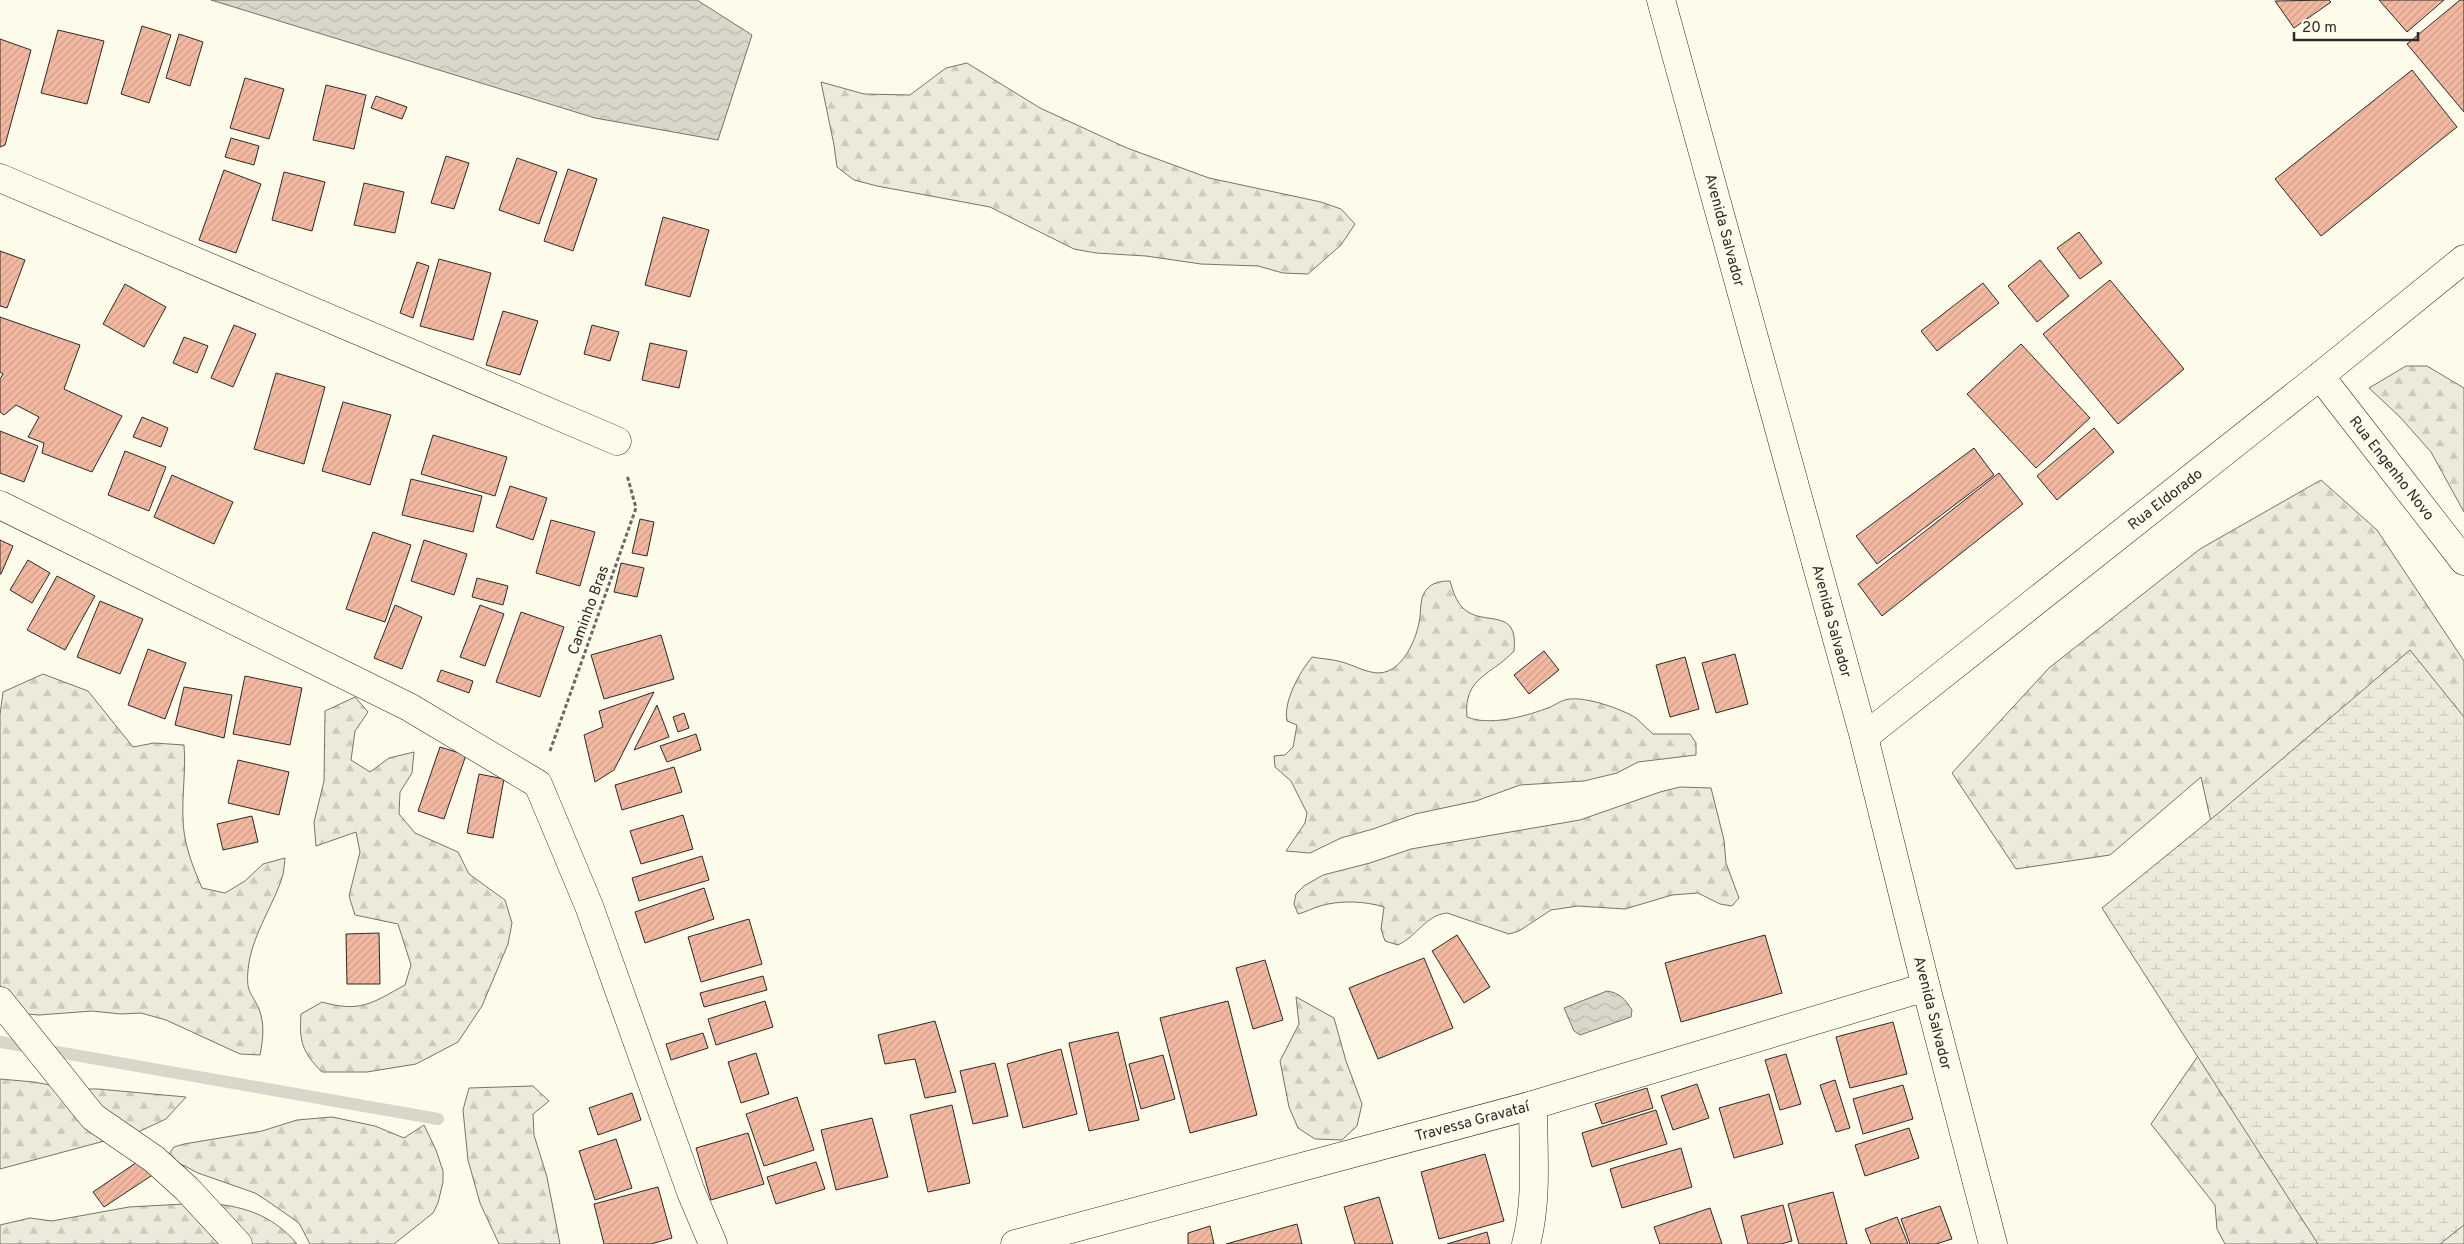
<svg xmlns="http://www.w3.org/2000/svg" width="2464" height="1244" font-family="Overpass,sans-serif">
<defs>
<pattern id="forest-firs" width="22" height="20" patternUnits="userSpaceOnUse" patternTransform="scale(1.25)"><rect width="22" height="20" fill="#ecebdb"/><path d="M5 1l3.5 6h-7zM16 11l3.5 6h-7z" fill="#cbcabc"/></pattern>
<pattern id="wetland-marsh" width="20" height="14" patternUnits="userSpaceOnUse" patternTransform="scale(1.25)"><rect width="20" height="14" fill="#ecebdb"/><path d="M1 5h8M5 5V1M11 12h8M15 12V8" fill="none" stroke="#cbcabc"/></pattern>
<pattern id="water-waves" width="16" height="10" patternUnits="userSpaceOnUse" patternTransform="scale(1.25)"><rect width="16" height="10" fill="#d8d7c9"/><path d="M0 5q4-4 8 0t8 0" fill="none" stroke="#bab9ad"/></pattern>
<pattern id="building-hatch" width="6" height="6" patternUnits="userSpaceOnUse" patternTransform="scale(1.25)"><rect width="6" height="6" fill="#f2b8a0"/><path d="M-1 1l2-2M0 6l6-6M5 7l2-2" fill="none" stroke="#d09e8a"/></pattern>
</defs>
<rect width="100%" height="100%" fill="#fdfbea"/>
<g fill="url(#forest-firs)" stroke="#74746e">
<polygon points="967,63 1040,108 1127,148 1209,178 1321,202 1341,209 1355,224 1341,245 1308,274 1283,273 1258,266 1201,264 1146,256 1096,253 1074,249 990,207 877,186 854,180 837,167 834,145 821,82 864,94 910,95 946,68"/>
<polygon points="2406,366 2427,366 2464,388 2464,512 2431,452 2400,417 2369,388"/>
<polygon points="2321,480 2377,530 2464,661 2464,1244 2225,1244 2217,1229 2215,1205 2151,1124 2247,985 2201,777 2110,855 2016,869 1952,773 2049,668 2200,549"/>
<path d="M1450,581C1453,591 1456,602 1464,609C1484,627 1519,606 1514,651C1492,675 1463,677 1467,717C1489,726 1523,717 1545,709C1553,707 1562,699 1570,699C1587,697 1622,709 1636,718C1642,723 1647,729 1653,734H1690L1696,743V755L1638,762L1617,773L1584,781L1520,785L1476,801L1415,814L1373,829L1341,838L1310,853L1286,851L1305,823L1307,813L1291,781L1275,767L1274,756L1285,755L1293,747L1297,725L1287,721C1283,702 1299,673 1312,657C1322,659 1332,659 1342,662C1353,665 1367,673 1379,673C1402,672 1415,642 1419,623C1422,611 1418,596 1429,587C1434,582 1443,581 1450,581Z"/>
<path d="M43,674L88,691L133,747L154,743L184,745C186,770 182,794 183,818C183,843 193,867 202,888L225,893L245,881L263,864L285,858C284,866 284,874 281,881C270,911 251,938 248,970C246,993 251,991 259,1009C265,1025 263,1039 260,1055L240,1054L166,1020L141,1013L121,1014L92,1011L39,1015L0,1012V715L3,692Z"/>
<path d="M355,697L368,712L355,731L351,760L370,772L389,758L414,752L412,773L400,792L399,814L415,833L458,852L469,874L505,900L512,923L508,944L482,1006L458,1042L416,1064L367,1072H322C302,1052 299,1041 301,1014L322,1002C361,1013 372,1003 405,985L411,965L398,924L355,915L349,896L360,852L356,832L316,846L314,822L324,781L325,711Z"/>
<path d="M1680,787L1711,788L1724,840L1726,863L1739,898L1732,906L1720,904L1698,893L1672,895L1625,909L1578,906L1551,910L1519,931L1509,934L1447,913C1426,915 1417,936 1398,945L1385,941L1381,929L1384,907C1365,901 1340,900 1320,906C1313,908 1306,912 1298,914L1294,904L1296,894L1304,886L1323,875L1370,863L1411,849L1580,820L1660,792Z"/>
<polygon points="1296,997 1334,1018 1346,1061 1362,1104 1357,1126 1342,1140 1315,1139 1298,1128 1289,1107 1280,1061 1299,1024"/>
<polygon points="0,1079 34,1082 72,1089 98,1089 186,1097 166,1119 138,1132 0,1169"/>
<polygon points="533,1086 549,1101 533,1114 534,1135 547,1177 560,1244 499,1244 480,1203 468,1160 463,1110 469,1088"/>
<polygon points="332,1117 375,1126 404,1138 424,1125 436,1150 443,1171 443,1182 438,1203 433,1213 394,1244 310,1244 299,1223 266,1200 255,1193 198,1173 167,1157 174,1147 184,1144 262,1131 297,1120"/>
<path d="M203,1203C241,1205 272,1214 297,1244H0V1225L30,1218L52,1221L129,1207Z"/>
</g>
<polygon fill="url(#wetland-marsh)" stroke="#74746e" points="2410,650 2464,717 2464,1225 2440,1244 2318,1244 2102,908 2221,811"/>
<g fill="url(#water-waves)" stroke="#74746e">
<polygon points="211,0 697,0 752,35 718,140 595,118"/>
<path d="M1607,991C1620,993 1625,999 1632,1010L1631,1017L1580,1035L1574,1031L1564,1008Z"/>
</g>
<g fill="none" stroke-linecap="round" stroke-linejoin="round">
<polyline stroke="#d8d7c9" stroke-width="12" points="0,1042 438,1119"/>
</g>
<g fill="url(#building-hatch)" stroke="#2b2b2b">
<polygon points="2329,0 2331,2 2294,28 2275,1"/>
<polygon points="2379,0 2444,0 2407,32"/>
<polygon points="2460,0 2464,0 2464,112 2407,44"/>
<polygon points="142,26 171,35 149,103 121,94"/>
<polygon points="58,30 104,41 87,104 41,93"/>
<polygon points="179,34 203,42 190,86 166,78"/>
<polygon points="0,39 31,50 5,145 0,147"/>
<polygon points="2412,70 2457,127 2321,236 2275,179"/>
<polygon points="245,78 284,89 269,139 230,128"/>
<polygon points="326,85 366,95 354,149 313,140"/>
<polygon points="376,96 407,107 402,119 371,108"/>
<polygon points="231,138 259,146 254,165 225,157"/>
<polygon points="446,156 469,163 454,209 431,203"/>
<polygon points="517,158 557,172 539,224 499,210"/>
<polygon points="568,169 597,179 573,251 544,241"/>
<polygon points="224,170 261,184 236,253 199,240"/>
<polygon points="284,172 325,182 312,231 272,220"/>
<polygon points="364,183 404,192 395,233 354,225"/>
<polygon points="663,217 709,230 690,297 645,285"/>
<polygon points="2079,232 2102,263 2080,279 2057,248"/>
<polygon points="0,251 25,260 7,308 0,306"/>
<polygon points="439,259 491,273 473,340 420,326"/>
<polygon points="2040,260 2069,296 2037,322 2008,286"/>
<polygon points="417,262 429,266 413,318 400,313"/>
<polygon points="2110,280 2184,369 2118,424 2043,334"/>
<polygon points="1983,283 1999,303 1937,351 1921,331"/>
<polygon points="125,284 166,307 144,347 103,324"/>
<polygon points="503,311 538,321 520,375 486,365"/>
<polygon points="0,317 80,345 64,389 122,416 92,472 42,453 44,443 28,437 39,417 16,405 4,415 0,412 0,379 3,374 0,372"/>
<polygon points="234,325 256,334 233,387 211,378"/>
<polygon points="592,325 619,332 610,361 584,354"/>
<polygon points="184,337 208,346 197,373 173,363"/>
<polygon points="650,343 687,351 679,388 642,380"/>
<polygon points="2021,344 2090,418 2036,468 1967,394"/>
<polygon points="276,373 325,387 304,464 254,449"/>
<polygon points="343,402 391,415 370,485 322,471"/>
<polygon points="142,417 168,428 161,447 133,437"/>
<polygon points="2094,428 2114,452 2057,500 2037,476"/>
<polygon points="0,431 38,446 24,482 0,473"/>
<polygon points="433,435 507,457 495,496 421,474"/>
<polygon points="1974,448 1994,475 1877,564 1856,536"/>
<polygon points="125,451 166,467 149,511 108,495"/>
<polygon points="1999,473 2023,504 1882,616 1858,584"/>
<polygon points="172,475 233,502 214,544 154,517"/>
<polygon points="411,479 482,496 473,532 402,515"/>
<polygon points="510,486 547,498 533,540 496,527"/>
<polygon points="640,519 654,522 647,556 632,553"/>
<polygon points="551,520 595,532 580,586 536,573"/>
<polygon points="373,532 411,545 385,622 346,609"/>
<polygon points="0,540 13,546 1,574 0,574"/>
<polygon points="424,540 467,554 454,595 411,581"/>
<polygon points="28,560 50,573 32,603 10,590"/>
<polygon points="621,563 644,568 637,597 614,592"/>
<polygon points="57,576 95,596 65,650 27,630"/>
<polygon points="477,578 508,586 503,605 472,597"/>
<polygon points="100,601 143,619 120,674 77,657"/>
<polygon points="395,605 422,617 402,669 374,658"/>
<polygon points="480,605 504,614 485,666 460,657"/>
<polygon points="521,612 564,627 540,697 496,682"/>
<polygon points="661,635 674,679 604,699 591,655"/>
<polygon points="148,649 186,663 165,719 128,705"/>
<polygon points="1544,651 1559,670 1529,694 1514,675"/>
<polygon points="1735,654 1748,704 1716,713 1702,663"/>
<polygon points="1685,657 1699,709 1670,717 1656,665"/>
<polygon points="441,670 473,681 469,693 437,681"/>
<polygon points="245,676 302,688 290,745 233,734"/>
<polygon points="184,687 232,695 224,738 175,725"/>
<polygon points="654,692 614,770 595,782 584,735 603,727 599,711"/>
<polygon points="657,705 669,737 634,750"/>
<polygon points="684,713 689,728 678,732 673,717"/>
<polygon points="696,734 701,750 667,762 660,746"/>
<polygon points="440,747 466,755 444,819 418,811"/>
<polygon points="238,760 289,772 279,815 228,803"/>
<polygon points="674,767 682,792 622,810 615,785"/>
<polygon points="479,774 504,779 493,838 467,833"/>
<polygon points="683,815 693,849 641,864 630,831"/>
<polygon points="252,816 258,842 223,850 217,824"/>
<polygon points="702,856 709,880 639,901 632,878"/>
<polygon points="704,888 714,919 645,943 635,912"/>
<polygon points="749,919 762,964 701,982 688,937"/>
<polygon points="379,933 380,984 347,984 346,934"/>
<polygon points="1457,935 1490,987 1464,1003 1432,951"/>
<polygon points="1765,935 1782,993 1681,1022 1665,963"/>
<polygon points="1424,958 1453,1028 1378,1059 1349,988"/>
<polygon points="1265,960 1283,1020 1253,1029 1236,968"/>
<polygon points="763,976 767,990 704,1007 700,993"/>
<polygon points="765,1001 773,1027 716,1045 708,1019"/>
<polygon points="1228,1001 1257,1115 1190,1133 1160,1018"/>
<polygon points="935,1021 956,1092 925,1098 915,1059 885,1064 878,1035"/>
<polygon points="1893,1022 1907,1074 1850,1088 1836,1037"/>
<polygon points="1118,1032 1139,1120 1089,1131 1069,1043"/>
<polygon points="703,1033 708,1048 671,1060 666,1044"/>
<polygon points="1061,1049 1077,1114 1023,1128 1007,1064"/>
<polygon points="756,1053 769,1094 741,1103 728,1062"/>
<polygon points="1786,1054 1801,1104 1780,1110 1765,1060"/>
<polygon points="1163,1055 1175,1099 1141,1109 1129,1064"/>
<polygon points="995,1063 1008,1116 973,1124 960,1071"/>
<polygon points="1835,1080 1850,1128 1836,1132 1820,1085"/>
<polygon points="1697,1084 1709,1118 1673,1130 1661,1096"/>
<polygon points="1903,1085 1913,1119 1863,1134 1853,1099"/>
<polygon points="1647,1088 1653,1108 1602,1124 1595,1104"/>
<polygon points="632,1093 641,1120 598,1135 589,1108"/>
<polygon points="1769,1094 1783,1144 1734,1158 1719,1108"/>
<polygon points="797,1097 814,1150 764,1166 746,1114"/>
<polygon points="952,1105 970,1183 928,1192 910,1115"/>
<polygon points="1656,1110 1667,1144 1592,1167 1582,1133"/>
<polygon points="872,1118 888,1177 836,1190 821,1130"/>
<polygon points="1909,1128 1919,1158 1865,1176 1855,1145"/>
<polygon points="748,1133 764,1184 711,1200 696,1148"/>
<polygon points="616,1139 632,1188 595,1200 579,1151"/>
<polygon points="1681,1148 1692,1187 1622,1208 1610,1169"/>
<polygon points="1485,1154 1504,1221 1439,1239 1421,1172"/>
<polygon points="143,1158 154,1174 104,1207 93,1192"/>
<polygon points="816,1162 825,1189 776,1204 767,1177"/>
<polygon points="658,1187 672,1238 651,1244 604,1244 594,1204"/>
<polygon points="1833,1192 1847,1244 1799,1244 1788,1204"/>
<polygon points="1379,1197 1393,1244 1355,1244 1344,1207"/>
<polygon points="1783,1205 1792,1241 1781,1244 1748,1244 1741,1216"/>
<polygon points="1940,1206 1952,1239 1936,1244 1910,1244 1901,1219"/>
<polygon points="1710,1208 1722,1244 1660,1244 1654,1227"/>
<polygon points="1897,1217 1908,1244 1871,1244 1865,1229"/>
<polygon points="1297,1224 1302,1244 1226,1244"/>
<polygon points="1210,1226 1214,1244 1188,1244 1188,1233"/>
<polygon points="1487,1232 1490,1244 1447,1244"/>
</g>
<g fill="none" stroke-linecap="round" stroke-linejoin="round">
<g stroke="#2b2b2b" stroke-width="29">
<g id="minor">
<polyline points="1661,0 1864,737 1926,987 1993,1244"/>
<polyline points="0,178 617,441"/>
<polyline points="2320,376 2464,561"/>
<polyline points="0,505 409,707 538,784 589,906 691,1192 713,1244"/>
<polyline points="1864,737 2320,376 2464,259"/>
<polyline points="0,1001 93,1117 154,1159 187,1189 238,1244"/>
<polyline points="1015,1244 1533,1105 1926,987"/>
<path d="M1526,1244C1538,1200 1533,1150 1533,1105"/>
</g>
</g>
<polyline stroke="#6a6964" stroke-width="3" stroke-dasharray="4 2.5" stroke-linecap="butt" points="550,751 636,508 627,475"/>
<use href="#minor" stroke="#fdfbea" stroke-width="28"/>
</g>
<g text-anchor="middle" stroke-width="4" stroke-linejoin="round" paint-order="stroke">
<g font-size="15" fill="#2b2b2b" stroke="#fdfbea">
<text transform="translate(1725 230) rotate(75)" y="5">Avenida Salvador</text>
<text transform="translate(2392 468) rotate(52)" y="5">Rua Engenho Novo</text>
<text transform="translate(2165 499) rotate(-38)" y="5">Rua Eldorado</text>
<text transform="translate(588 610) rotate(-70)" y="5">Caminho Bras</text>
<text transform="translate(1832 621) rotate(75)" y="5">Avenida Salvador</text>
<text transform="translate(1933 1013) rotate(76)" y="5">Avenida Salvador</text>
<text transform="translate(1472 1121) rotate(-15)" y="5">Travessa Gravataí</text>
</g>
</g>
<path d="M2294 32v8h124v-8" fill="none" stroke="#2b2b2b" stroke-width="2.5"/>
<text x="2302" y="32" font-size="15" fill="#2b2b2b" stroke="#fdfbea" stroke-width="4" paint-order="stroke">20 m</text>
</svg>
